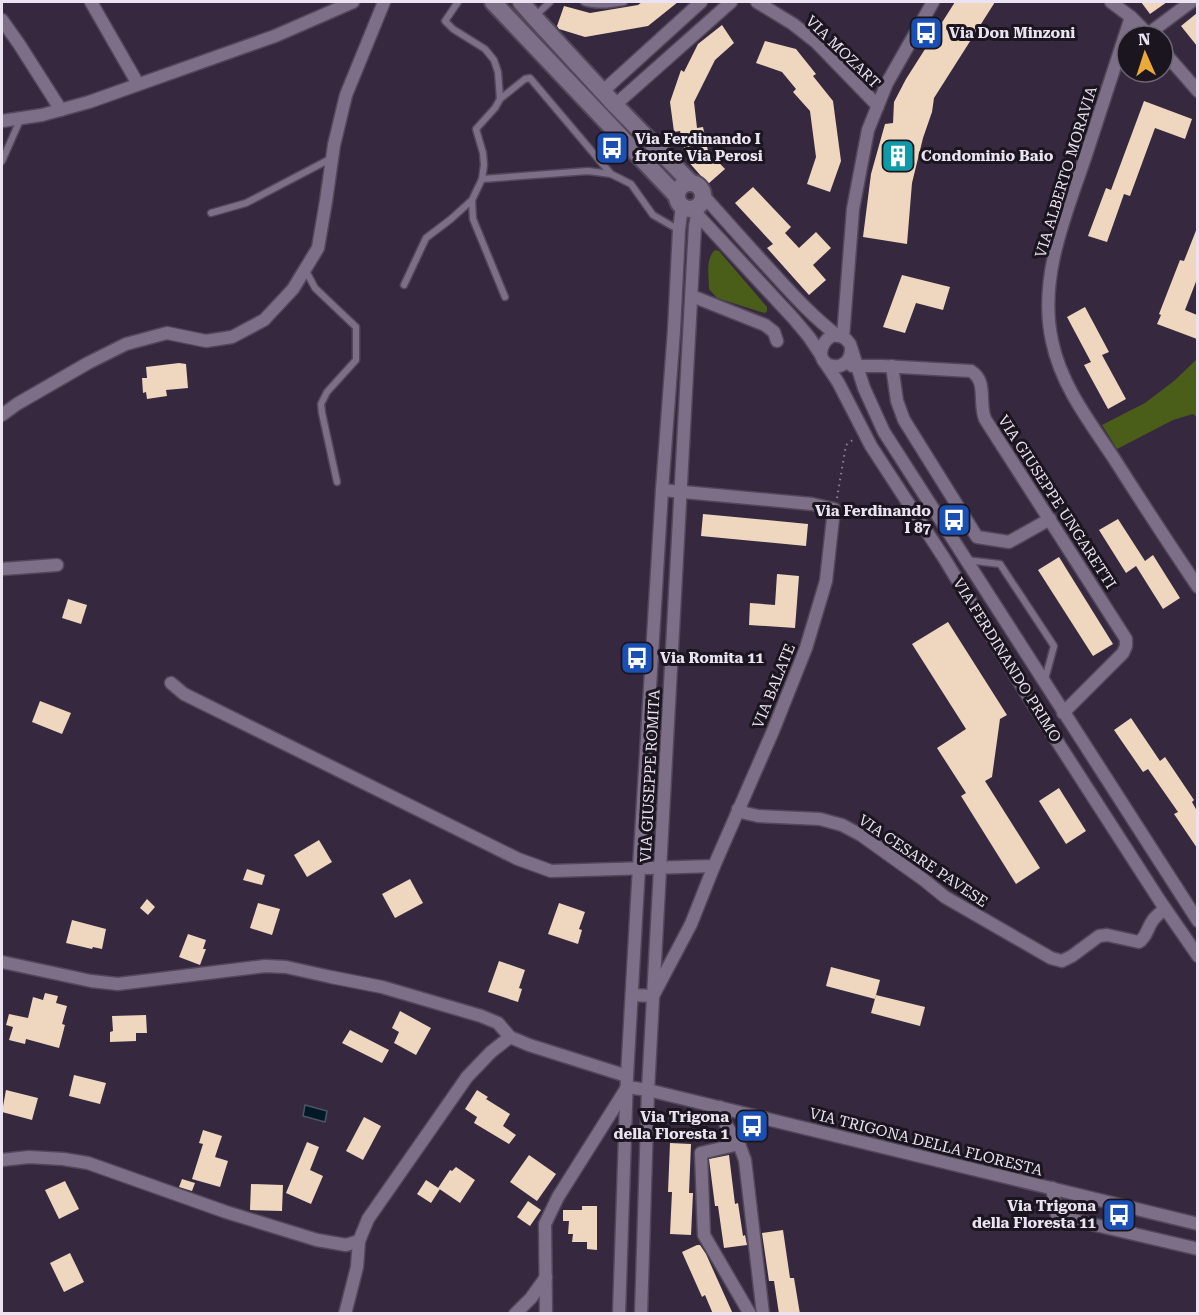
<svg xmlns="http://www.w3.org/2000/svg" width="1199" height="1315" font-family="'Roboto Serif',serif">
<rect width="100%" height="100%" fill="#36293f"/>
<g fill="#4a5e19">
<polygon points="501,2 507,2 672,176 669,178"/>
<path d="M715,250L719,251L767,307V311L765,313L761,312L717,298L709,289C709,277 705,259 715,250Z"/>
<polygon points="1197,359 1197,417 1193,414 1173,420 1117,449 1102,425 1145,403 1174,381"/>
</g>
<polygon fill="#031928" stroke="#495664" stroke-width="1.5" points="305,1105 327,1111 325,1122 303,1116"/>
<g fill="#efd6be">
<polygon points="642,2 678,2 648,26 585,37 559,29 557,26 564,6 590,13 638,5"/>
<polygon points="955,2 995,2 934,98 932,112 923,138 912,183 907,244 863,237 871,174 885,124 893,123 894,102 906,79"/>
<polygon points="1141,2 1167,2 1150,14"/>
<polygon points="1197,13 1197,46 1181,26"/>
<polygon points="722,25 734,43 715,60 694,102 697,128 703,127 708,151 725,169 708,184 687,160 680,131 674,132 670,102 681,70 684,72 698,44"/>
<polygon points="765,41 796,49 816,74 813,76 833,101 841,161 830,192 807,184 816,157 810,111 793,92 796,89 782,72 756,63"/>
<polygon points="1144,101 1192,119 1185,139 1155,128 1130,196 1124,194 1107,242 1088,236 1106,188 1111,190"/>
<polygon points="753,187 791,227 785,233 799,248 816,232 831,248 813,265 826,280 809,295 767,248 773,244 735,203"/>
<polygon points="1197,228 1197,279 1185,310 1197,315 1197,339 1157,324 1161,315 1159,314 1180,260 1184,261"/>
<polygon points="902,275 950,287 943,310 916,303 905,333 883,327"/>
<polygon points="1085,307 1109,352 1102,355 1126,399 1108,409 1084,365 1091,362 1067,317"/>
<polygon points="179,363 186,364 188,388 166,390 167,396 147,399 146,392 143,393 142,378 147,378 146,367"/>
<polygon points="703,514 808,524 806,546 701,536"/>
<polygon points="1118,519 1145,561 1153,555 1180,598 1163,609 1136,566 1126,573 1099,530"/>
<polygon points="1059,557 1113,644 1093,656 1038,570"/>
<polygon points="777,574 799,576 795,628 749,625 750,603 775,605"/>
<polygon points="68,599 87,605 81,624 62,618"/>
<polygon points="948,622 1007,715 1000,719 992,777 985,781 1040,868 1016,884 961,796 966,793 937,748 966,729 912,644"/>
<polygon points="40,701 71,713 62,734 32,722"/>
<polygon points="1131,718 1160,761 1165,757 1194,800 1192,802 1197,811 1197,848 1174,814 1178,812 1148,769 1143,772 1114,730"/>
<polygon points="1059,788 1086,831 1066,844 1039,801"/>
<polygon points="319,840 332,862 307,877 294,855"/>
<polygon points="247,869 265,875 262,885 243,880"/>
<polygon points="410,879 423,903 395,918 382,894"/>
<polygon points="147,899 155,907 148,915 140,908"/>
<polygon points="258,903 280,909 272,935 250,928"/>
<polygon points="559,903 585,912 579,929 582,930 578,944 548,934"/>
<polygon points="72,920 106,929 102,949 93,947 92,949 66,943"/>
<polygon points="188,934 206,940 203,949 206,949 200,965 179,957"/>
<polygon points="499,961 525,970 519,988 522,989 518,1002 488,992"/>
<polygon points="831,967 880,980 875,999 826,986"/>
<polygon points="45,993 58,996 56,1003 67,1006 62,1024 65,1025 59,1048 26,1039 25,1044 9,1040 13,1027 6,1025 9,1014 28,1018 33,997 43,1000"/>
<polygon points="876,995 925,1007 920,1026 871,1013"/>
<polygon points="400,1011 431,1028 416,1055 394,1043 399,1032 392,1028"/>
<polygon points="146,1015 147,1033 136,1033 136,1041 110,1042 110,1032 113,1031 112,1016"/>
<polygon points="350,1030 389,1050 382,1063 342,1043"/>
<polygon points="74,1075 106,1083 100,1104 69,1096"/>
<polygon points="6,1090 38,1098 32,1120 2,1112"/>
<polygon points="477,1090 488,1097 486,1099 510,1114 503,1126 516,1135 509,1144 474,1123 477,1117 465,1109"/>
<polygon points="364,1117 381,1126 363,1160 346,1151"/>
<polygon points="203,1130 222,1136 215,1157 228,1161 220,1187 192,1179 203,1144 199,1143"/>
<polygon points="307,1142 319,1147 310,1170 323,1176 311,1204 286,1193"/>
<polygon points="670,1143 691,1144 689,1193 693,1193 691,1235 670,1234 672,1192 668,1192"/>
<polygon points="529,1155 556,1174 537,1201 510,1182"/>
<polygon points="729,1155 735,1204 738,1203 743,1236 745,1235 747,1245 724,1248 718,1206 715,1206 709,1159"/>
<polygon points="456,1167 475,1180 460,1203 438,1188 450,1170 452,1171"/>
<polygon points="182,1179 195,1183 192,1191 179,1187"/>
<polygon points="426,1180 440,1189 431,1203 417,1194"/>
<polygon points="65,1181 79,1209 59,1219 45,1190"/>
<polygon points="251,1184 283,1185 282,1211 250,1210"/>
<polygon points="528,1201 541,1210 530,1226 517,1217"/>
<polygon points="582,1206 597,1206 597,1250 587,1249 587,1242 572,1242 573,1234 568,1234 569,1221 563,1221 563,1210 582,1210"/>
<polygon points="783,1230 790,1278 794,1278 800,1314 779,1314 774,1281 769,1281 762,1233"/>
<polygon points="697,1245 700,1245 706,1254 733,1314 713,1314 705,1295 702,1297 682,1252"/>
<polygon points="70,1253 84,1282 64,1292 50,1263"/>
</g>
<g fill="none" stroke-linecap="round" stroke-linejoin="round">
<g stroke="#53485b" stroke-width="9">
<g id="service">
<polyline points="458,2 445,21 453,29 485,49 494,60 498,72 500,99"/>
<path d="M584,2C594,6 613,4 624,2"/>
<polyline points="535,16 550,2"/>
<polyline points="2,161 21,118"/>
<polyline points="482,179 588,171 611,174 631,184 653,215 679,230"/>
<polyline points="211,213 246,203 332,158"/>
<polyline points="305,269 315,288 356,327 356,360 327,392 321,404 322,413 337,482"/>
<polyline points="404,285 426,238 451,219 472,200"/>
<polyline points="505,297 473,219 472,200 482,179 484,165 483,153 476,129 495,108 500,99 525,79 530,78 611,174"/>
<polyline points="966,560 1000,564 1054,646 1045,679"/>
</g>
</g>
<g stroke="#53485b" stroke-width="15">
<g id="minor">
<polyline points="91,2 138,84"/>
<polyline points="757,2 793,24 816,42 878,106"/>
<polyline points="1111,2 1131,17 1150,36"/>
<path d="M1131,17C1116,63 1101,109 1086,155C1066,214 1038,278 1052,341C1061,385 1089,421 1113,457C1141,501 1169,544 1198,587"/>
<polyline points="2,20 19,44 61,110"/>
<polyline points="1148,34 1191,2"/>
<polyline points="1163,51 1198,91"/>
<polyline points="603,91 701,2"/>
<polyline points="615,105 731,2"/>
<polyline points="2,121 42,115 89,102 275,36 353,2"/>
<path d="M702,194C726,221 750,248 774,274C794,296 814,318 838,336"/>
<polyline points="694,211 794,319 809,337 821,355"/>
<polyline points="692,296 765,325 774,332 777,341"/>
<polyline points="843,337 853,209 868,130 887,83 933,2"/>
<path d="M851,349C851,359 844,368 833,366C806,361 831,317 850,344L864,388L884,432L1198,921"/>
<polyline points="824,361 838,382 871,446 944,558 1026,693 1160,901 1198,956"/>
<path d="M852,366H882L971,371C988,382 978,401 985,419L1126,639V646L1123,653L1063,713"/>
<polyline points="892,366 897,401 904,420 977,537 1009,542 1050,519"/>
<polyline points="2,415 17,404 88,363 126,344 167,333 206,341 232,337 264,320 293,289 318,248 326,201 334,145 346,95 384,2"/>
<polyline points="2,569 57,565"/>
<polyline points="171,683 184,694 518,859 551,871 714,866 773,731 806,648 826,581 834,509 812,504 662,490"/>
<path d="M738,809L745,813L758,816L820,819L842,825L861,835L924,880L945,897L1051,958L1062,961L1072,956L1099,936L1107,935L1139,942C1147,937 1147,928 1153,920C1156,916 1161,912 1165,909"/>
<polyline points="2,962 91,981 118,984 265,966 286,967 331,977 382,987 481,1016 498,1023 510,1037 529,1045 627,1076"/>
<polyline points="632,995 653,996 691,924 714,866"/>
<polyline points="627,1087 648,1090 1198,1224"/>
<polyline points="720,1107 726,1125 739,1144 745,1160 763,1314"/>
<polyline points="739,1144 701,1153 704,1235 750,1314"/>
<polyline points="2,1160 29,1157 63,1159 88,1163 226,1212 317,1240 346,1245 359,1241"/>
<polyline points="1052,1188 1057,1216 1198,1249"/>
<polyline points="345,1314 357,1267 359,1241 368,1219 467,1077 491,1052 510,1037"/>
<polyline points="515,1314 531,1298 546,1277"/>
<polyline points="546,1314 545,1224 558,1197 626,1089"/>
<polyline points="619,1314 627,1076 637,901 662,490 674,330 679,230 682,206"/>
<polyline points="641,1314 648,1090 695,226 699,205"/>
</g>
</g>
<g stroke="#53485b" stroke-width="20">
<g id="tertiary">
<polyline points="493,2 677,196"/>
<polyline points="521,2 534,17 615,105 691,183"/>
<circle cx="690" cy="196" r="13"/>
</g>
</g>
<polyline stroke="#8e8395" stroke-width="2" stroke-dasharray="1.5 4.5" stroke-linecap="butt" points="837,498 846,445 854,439"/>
<use href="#service" stroke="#7e6f88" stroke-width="6"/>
<use href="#minor" stroke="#7e6f88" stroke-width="12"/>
<use href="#tertiary" stroke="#7e6f88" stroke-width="16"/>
</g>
<defs>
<g id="bus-square" transform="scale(1.725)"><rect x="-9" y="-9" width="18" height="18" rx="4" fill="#1a4fb4" stroke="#1b151f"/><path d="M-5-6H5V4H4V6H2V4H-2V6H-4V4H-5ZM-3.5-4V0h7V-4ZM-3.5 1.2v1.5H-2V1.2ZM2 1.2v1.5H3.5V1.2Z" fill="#fff"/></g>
<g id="building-square" transform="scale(1.725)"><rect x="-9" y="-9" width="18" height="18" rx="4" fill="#0f9aa8" stroke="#1b151f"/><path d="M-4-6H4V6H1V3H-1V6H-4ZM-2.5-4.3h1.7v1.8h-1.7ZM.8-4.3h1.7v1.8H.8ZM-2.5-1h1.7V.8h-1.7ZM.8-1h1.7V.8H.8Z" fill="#fff"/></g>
</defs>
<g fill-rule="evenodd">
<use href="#bus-square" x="926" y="33"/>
<use href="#bus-square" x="612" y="148"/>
<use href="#building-square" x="898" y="156"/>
<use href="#bus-square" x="954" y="520"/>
<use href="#bus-square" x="637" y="658"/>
<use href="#bus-square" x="752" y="1126"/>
<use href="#bus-square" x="1119" y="1215"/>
</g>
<g text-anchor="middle" stroke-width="6" stroke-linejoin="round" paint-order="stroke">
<g font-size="15" font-weight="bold" fill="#ebe3f1" stroke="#1b151f" text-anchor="start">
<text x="949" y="38">Via Don Minzoni</text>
<text x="635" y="144">Via Ferdinando I<tspan x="635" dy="17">fronte Via Perosi</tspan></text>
<text x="921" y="161">Condominio Baio</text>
<text x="931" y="516" text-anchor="end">Via Ferdinando<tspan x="931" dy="17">I 87</tspan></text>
<text x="660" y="663">Via Romita 11</text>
<text x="729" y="1122" text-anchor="end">Via Trigona<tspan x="729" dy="17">della Floresta 1</tspan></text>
<text x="1096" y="1211" text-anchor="end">Via Trigona<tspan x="1096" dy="17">della Floresta 11</tspan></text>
</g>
<g font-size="15" fill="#ebe3f1" stroke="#1b151f">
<text transform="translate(843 52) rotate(44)" y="5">VIA MOZART</text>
<text transform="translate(1066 172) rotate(-73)" y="5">VIA ALBERTO MORAVIA</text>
<text transform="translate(1057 502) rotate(57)" y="5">VIA GIUSEPPE UNGARETTI</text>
<text transform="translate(1007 660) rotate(58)" y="5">VIA FERDINANDO PRIMO</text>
<text transform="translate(774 686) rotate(-68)" y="5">VIA BALATE</text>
<text transform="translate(650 776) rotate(-87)" y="5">VIA GIUSEPPE ROMITA</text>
<text transform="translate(923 861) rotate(34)" y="5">VIA CESARE PAVESE</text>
<text transform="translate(926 1142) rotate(14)" y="5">VIA TRIGONA DELLA FLORESTA</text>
</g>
</g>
<rect width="1199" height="1315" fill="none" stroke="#ebe3f1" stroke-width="6"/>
<g transform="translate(1145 54) rotate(357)"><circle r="28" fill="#1b151f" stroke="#6e6773" stroke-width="1.5"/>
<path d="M0-4.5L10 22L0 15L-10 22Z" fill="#eaaa39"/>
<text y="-9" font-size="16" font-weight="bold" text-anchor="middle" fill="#ebe3f1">N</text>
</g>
</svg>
